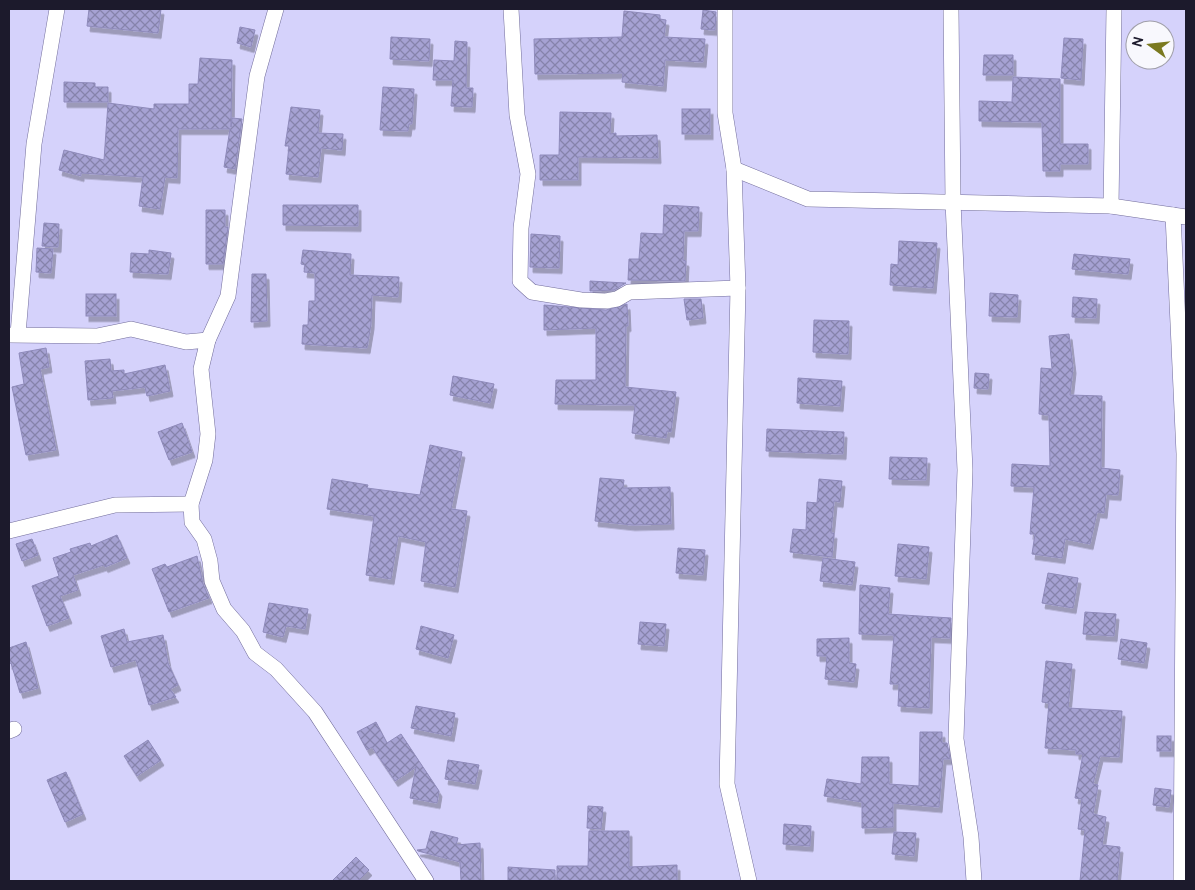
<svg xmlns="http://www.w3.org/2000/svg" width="1195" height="890" font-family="Overpass,sans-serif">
<defs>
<pattern id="building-cross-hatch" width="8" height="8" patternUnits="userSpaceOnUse" patternTransform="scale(1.25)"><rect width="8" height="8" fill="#a6a2d3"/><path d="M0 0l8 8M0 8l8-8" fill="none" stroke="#8683ab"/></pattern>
<filter id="shadow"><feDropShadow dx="3" dy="5.5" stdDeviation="0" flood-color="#0004"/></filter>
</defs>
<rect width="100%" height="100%" fill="#d5d2fb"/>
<g fill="url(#building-cross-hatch)" stroke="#8e8aba" filter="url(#shadow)">
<polygon points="89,9 161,9 158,33 87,26"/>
<polygon points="703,10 716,12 715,30 701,29"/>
<polygon points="624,11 660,15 660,19 666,20 664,37 705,39 703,62 665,60 663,86 622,82 623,73 535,74 534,39 622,37"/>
<polygon points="240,27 255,30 251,47 237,43"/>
<polygon points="391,37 430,39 429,61 390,59"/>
<polygon points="1064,38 1083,39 1081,80 1061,78"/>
<polygon points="455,41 467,42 466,88 473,88 472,107 451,106 453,80 433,80 434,60 454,61"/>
<polygon points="984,55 1013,55 1013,75 983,75"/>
<polygon points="200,58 232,60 231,127 232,118 242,119 235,169 224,167 230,129 178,129 177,178 165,177 160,209 139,206 143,177 81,173 81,176 59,170 64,150 104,160 108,103 154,109 154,104 189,104 189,84 198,84"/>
<polygon points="1013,77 1060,79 1060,144 1088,144 1088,164 1060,164 1060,171 1043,171 1042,122 979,121 979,101 1012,102"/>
<polygon points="64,82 95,83 95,87 108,87 108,102 64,102"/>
<polygon points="383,87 414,89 412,124 409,124 408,131 380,130"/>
<polygon points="291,107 320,110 318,133 343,134 342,150 321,148 318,177 286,174 289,146 285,146"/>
<rect x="682" y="109" width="28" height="25"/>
<polygon points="560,112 611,113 610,134 616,133 616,136 657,135 658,158 578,157 578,180 540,180 540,155 559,155"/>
<polygon points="283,205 358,205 358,226 283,225"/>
<polygon points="664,205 699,207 698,231 684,231 683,260 686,261 685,281 628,280 629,259 639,259 641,233 663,234"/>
<polygon points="206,210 225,210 225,227 228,227 223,264 206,264"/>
<polygon points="44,223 59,224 58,247 42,246"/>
<polygon points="531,234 560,236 559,268 530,267"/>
<polygon points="899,241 937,243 933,288 890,285 891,264 898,265"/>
<polygon points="37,248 53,249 51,273 36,272"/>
<polygon points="149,250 171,253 168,274 130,272 131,253 149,254"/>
<polygon points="303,250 351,254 350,275 399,277 398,297 372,295 371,324 367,348 302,344 303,325 308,325 309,301 315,301 315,273 304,272 305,265 301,264"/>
<polygon points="1074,254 1130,259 1128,274 1072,269"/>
<polygon points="252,274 266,274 267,321 251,322"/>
<polygon points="590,281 625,283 626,283 614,290 590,291"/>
<polygon points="990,293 1018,295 1017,317 989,316"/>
<rect x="86" y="294" width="30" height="22"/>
<polygon points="1073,297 1097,299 1096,318 1072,317"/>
<polygon points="684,299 701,299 703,318 687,320"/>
<polygon points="627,304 628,326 626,326 625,387 676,392 671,432 667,431 666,438 632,433 635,405 555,404 556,380 596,380 596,328 544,330 544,305 606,310"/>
<polygon points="814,320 849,321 848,354 813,352"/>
<polygon points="1069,334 1073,368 1070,395 1102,396 1101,468 1120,470 1118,495 1106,494 1104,513 1097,512 1090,544 1065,539 1062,558 1032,554 1035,534 1030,534 1034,487 1011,486 1012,464 1050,466 1049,415 1039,414 1041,368 1052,369 1049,336"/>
<polygon points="46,348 49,367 40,369 56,450 26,455 12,387 24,384 19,353"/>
<polygon points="110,359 111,371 124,370 124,374 165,365 170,391 147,396 145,387 112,391 113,398 88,400 85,361"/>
<polygon points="975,373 989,374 988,389 974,388"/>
<polygon points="453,376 494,384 490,403 450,395"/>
<polygon points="798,378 842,381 840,406 797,403"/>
<polygon points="182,423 192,452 169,460 158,432"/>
<polygon points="767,429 844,432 843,454 766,451"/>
<polygon points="430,445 462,452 451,509 467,511 455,587 421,581 426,542 398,536 391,579 366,575 374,516 327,509 332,479 368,485 367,488 420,495"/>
<polygon points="890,457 927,458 926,480 889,479"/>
<polygon points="600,478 624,480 623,488 670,487 671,524 632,525 595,521"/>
<polygon points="819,479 842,481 840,502 834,501 831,533 834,533 832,557 790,552 793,529 806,530 807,502 817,503"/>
<polygon points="117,535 127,558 105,567 104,565 73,575 78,590 60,596 69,618 47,626 32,586 59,576 53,558 71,552 70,549 90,543 91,546"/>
<polygon points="32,539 38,555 22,561 16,544"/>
<polygon points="898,544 929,547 926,579 895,576"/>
<polygon points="678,548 705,550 703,575 676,573"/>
<polygon points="197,556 203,584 209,598 169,612 152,569 165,564 167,567"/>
<polygon points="823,558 855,562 852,585 820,581"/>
<polygon points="1048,573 1078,578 1073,608 1042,603"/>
<polygon points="860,585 890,588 888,614 951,618 950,638 931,637 929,708 898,706 899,684 890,684 894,635 859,634"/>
<polygon points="269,603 308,609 305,629 286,626 283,637 263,632"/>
<polygon points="1085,612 1116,614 1114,636 1083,634"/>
<polygon points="640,622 666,624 664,646 638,644"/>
<polygon points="421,626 454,635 448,658 416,649"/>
<polygon points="124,629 127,642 163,635 168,663 178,685 170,689 176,697 149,705 136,660 111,667 101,636"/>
<polygon points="849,638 849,663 856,664 854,682 825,679 827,656 817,656 817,639"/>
<polygon points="1121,639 1147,643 1144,663 1118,659"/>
<polygon points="26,642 38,688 20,693 11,663 9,664 9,648"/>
<polygon points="1046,661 1072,664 1068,708 1122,711 1119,757 1100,756 1093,784 1098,785 1093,814 1106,817 1102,845 1120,847 1117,881 1080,881 1085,830 1078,829 1082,799 1075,798 1083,754 1076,754 1076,750 1045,748 1049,703 1042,702"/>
<polygon points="416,706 455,713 451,736 411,728"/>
<polygon points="376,722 387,743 401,734 439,791 437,803 410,798 416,767 395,781 372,747 367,750 357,732"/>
<polygon points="920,732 942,732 942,743 947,743 950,759 943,759 939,807 893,803 893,827 862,828 862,802 824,796 827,779 861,784 862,757 889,757 889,784 919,786"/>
<rect x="1157" y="736" width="14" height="15"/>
<polygon points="148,740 161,760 137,776 124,756"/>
<polygon points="448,760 479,765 475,784 445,779"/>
<polygon points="66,772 83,814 65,822 47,780"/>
<polygon points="1155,788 1171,790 1169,807 1153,805"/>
<polygon points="588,806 603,807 601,829 587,828"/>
<polygon points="784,824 811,826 810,846 783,844"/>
<polygon points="431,831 458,838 456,845 480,843 481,881 461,881 460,862 418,851 417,850 426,849"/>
<polygon points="589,831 629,831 629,867 677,865 677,881 557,881 557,866 588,866"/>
<polygon points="894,832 916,833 914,856 892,854"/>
<polygon points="356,857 369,870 358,881 332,881"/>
<polygon points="508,867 555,870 555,881 508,881"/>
</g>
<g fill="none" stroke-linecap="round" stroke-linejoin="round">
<g stroke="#726d9b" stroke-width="16">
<g id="minor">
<polyline points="511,9 517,115 528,174 521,228 520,281 532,292 581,300 606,301 617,299 629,292 738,288"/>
<polyline points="725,9 725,113 734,169 738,288 727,784 749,881"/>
<polyline points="951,9 953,202 965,470 956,739 971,837 974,881"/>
<polyline points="734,169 808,199 1111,206 1186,217"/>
<polyline points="1111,206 1114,9"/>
<polyline points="1173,215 1184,454 1181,881"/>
<polyline points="18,334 34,144 57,9"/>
<polyline points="9,335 97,336 131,329 186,342 208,340 201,369 208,434 205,460 191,504 192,522 204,539 210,561 212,581 224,609 243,631 255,653 276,669 315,712 426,881"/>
<polyline points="208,340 228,296 257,76 276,9"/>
<polyline points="9,531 115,505 191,504"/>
<polyline points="9,731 14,729"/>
</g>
</g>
<use href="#minor" stroke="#fff" stroke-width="15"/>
</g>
<rect width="1195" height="890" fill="none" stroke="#1c1a2c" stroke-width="20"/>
<g transform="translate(1150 45) rotate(285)"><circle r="24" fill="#f8f8fd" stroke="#a09fa9"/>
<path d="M0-4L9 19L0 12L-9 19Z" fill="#7a7920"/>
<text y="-8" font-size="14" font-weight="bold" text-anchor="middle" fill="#1c1a2c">N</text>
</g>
</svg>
